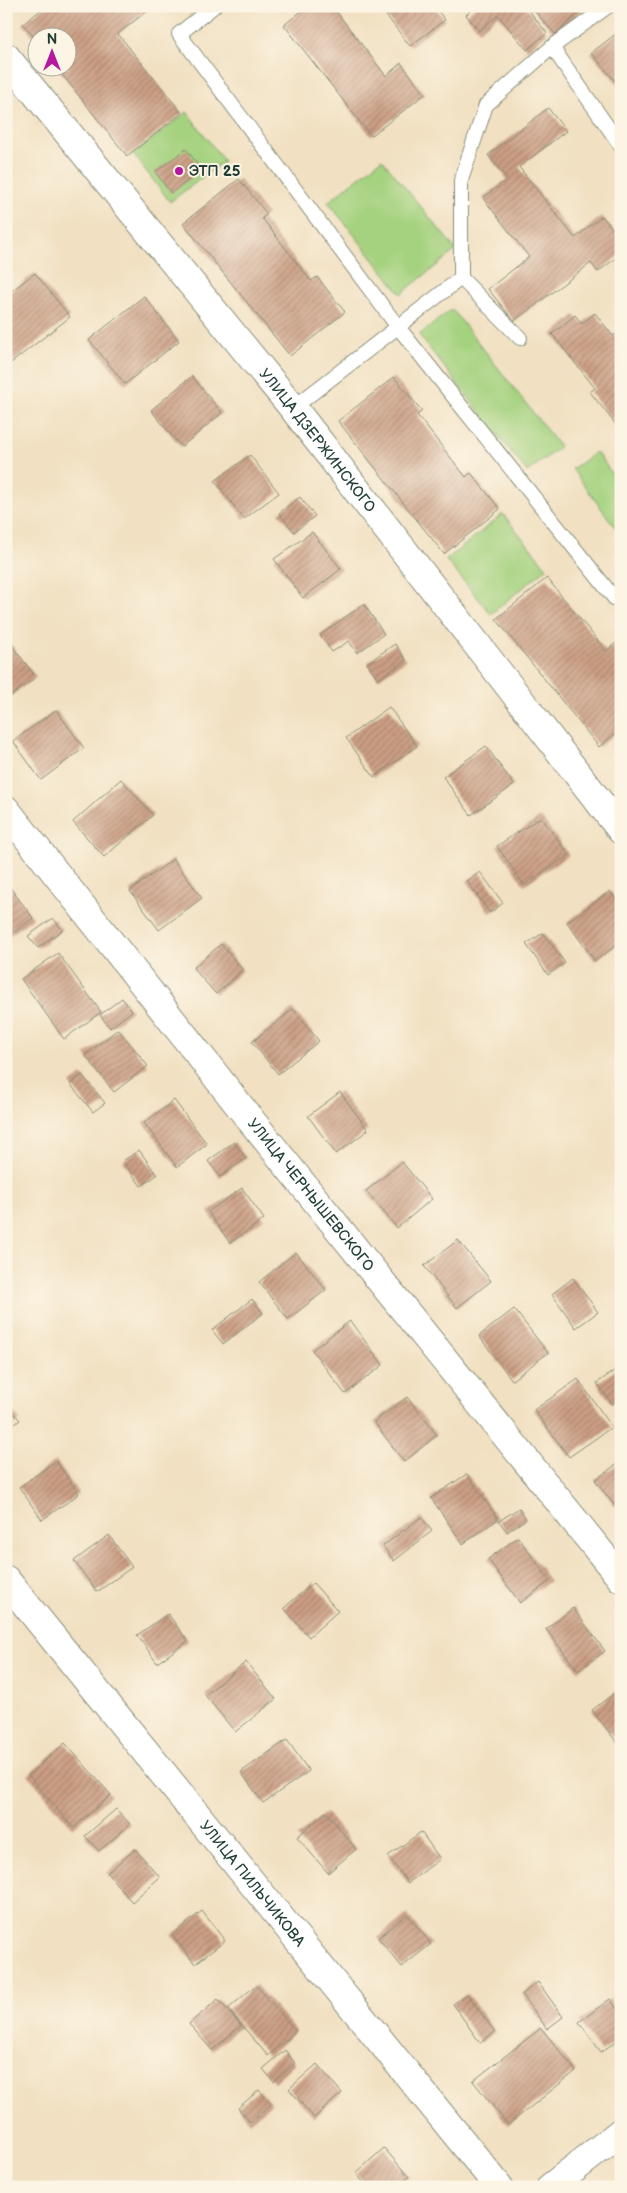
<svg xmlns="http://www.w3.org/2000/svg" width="627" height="2193" font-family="'Balsamiq Sans',sans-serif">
<defs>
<pattern id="building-hatch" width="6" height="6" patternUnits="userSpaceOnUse" patternTransform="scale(1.25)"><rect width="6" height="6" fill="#cc9f84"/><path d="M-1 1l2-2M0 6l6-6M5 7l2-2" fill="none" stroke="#a5836d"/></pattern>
</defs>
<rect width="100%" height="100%" fill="#fcf5e5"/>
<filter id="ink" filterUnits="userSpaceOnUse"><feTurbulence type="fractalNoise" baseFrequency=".02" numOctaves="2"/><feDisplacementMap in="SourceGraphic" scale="10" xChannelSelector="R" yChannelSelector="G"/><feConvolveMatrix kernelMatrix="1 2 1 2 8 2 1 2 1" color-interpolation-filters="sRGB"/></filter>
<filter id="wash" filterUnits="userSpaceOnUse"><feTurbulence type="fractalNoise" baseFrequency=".0096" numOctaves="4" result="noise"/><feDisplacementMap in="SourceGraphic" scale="20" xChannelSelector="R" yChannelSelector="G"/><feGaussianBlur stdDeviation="1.12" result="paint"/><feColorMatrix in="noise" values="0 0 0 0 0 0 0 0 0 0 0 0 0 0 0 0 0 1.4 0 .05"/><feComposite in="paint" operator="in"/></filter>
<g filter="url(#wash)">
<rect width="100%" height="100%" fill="#f1e0c1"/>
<g fill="#a5d27f" stroke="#62885a">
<polygon points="187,112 224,161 170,202 133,154"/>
<polygon points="382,159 456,250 401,294 328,202"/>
<polygon points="452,309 560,447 527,472 419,335"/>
<polygon points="596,452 621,485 621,535 572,469"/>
<polygon points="503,514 547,568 491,614 446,560"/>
</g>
<g id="blocks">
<g fill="url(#building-hatch)">
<polygon points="46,6 153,6 118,34 182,113 127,156 57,68 68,68 68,38 38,38 38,42 23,24"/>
<polygon points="308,6 332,6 386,76 401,63 425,94 371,136 284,25"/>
<polygon points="379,6 434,6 445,20 410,46"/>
<polygon points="476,6 525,6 547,33 527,50 498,15 479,31 466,15"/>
<polygon points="530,6 587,6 555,34"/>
<polygon points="621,30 621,88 591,53"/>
<polygon points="548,108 566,131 519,167 575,238 602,216 621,239 621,254 598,272 591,263 514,321 488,289 529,257 483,198 507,179 488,155"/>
<polygon points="186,149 202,170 171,193 155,172"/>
<polygon points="239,179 267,214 262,218 311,281 317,277 345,312 290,356 183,223"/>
<polygon points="35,273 70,317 7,366 6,295"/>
<polygon points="144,296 179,341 125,384 89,340"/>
<polygon points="595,313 613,336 621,330 621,431 590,392 595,388 552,334 575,315 582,324"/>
<polygon points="192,376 222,413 181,447 151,410"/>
<polygon points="394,377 422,411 417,415 458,467 466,477 471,473 500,509 444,554 338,421"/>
<polygon points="250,455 279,493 244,519 215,481"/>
<polygon points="300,497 315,516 294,532 279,513"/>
<polygon points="312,532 341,569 303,598 274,559"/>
<polygon points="547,578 606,651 621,639 621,729 599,747 496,619"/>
<polygon points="364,604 384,634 357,653 349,641 332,652 320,635"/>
<polygon points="6,638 36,677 6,700"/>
<polygon points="395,644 406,660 378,679 367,663"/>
<polygon points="389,707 417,746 374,777 346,738"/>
<polygon points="56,710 84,748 41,780 13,741"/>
<polygon points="486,746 514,785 471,815 443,777"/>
<polygon points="121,779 153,815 104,857 73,822"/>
<polygon points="541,817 569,855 524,885 497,846"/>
<polygon points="173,859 202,898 159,930 130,891"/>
<polygon points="480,872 503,903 490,913 467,881"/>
<polygon points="6,882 33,918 6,938"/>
<polygon points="610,891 621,906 621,942 595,961 567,922"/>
<polygon points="53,918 62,930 38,948 28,936"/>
<polygon points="543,933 565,963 548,975 526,944"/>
<polygon points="221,944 243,970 216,994 193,968"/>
<polygon points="58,953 101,1012 64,1039 21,979"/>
<polygon points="122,998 132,1011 110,1028 100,1015"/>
<polygon points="293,1009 319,1041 278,1074 252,1042"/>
<polygon points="118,1029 148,1066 114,1092 85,1055"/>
<polygon points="82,1075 105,1103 93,1112 70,1084"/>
<polygon points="340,1092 368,1130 336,1154 308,1116"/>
<polygon points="174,1100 207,1144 177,1167 144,1123"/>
<polygon points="234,1142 246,1158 220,1177 208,1161"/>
<polygon points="139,1150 157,1175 141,1186 123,1161"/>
<polygon points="402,1162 432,1199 397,1228 366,1191"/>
<polygon points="242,1188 264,1219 230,1243 208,1212"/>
<polygon points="458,1240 491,1281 457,1308 424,1266"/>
<polygon points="296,1252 326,1290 288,1319 259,1282"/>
<polygon points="573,1278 598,1312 576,1328 552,1294"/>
<polygon points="252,1299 263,1313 223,1344 212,1330"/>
<polygon points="514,1309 548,1353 512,1380 479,1336"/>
<polygon points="350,1321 383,1365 345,1394 312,1350"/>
<polygon points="621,1366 621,1398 612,1404 597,1383"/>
<polygon points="578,1379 612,1427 569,1457 534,1410"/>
<polygon points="407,1397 437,1435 404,1462 374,1422"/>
<polygon points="6,1404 20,1420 6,1431"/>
<polygon points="56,1461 79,1494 42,1520 19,1487"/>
<polygon points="621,1461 621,1514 595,1480"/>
<polygon points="467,1474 498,1519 463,1544 431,1498"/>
<polygon points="519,1508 526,1519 507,1532 499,1521"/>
<polygon points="421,1517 432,1531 394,1561 383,1546"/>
<polygon points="109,1535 132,1567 97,1592 74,1561"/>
<polygon points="518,1537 550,1581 520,1603 488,1559"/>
<polygon points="313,1583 338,1611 309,1637 284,1608"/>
<polygon points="573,1608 605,1651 578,1671 546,1629"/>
<polygon points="168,1614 188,1641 157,1663 137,1635"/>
<polygon points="246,1662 276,1699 235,1732 205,1695"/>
<polygon points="621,1688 621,1742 618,1744 592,1710"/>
<polygon points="287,1740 309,1771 263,1803 241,1772"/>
<polygon points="65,1743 111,1795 73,1828 28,1775"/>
<polygon points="116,1809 130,1824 99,1851 85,1836"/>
<polygon points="326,1812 356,1849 328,1873 297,1837"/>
<polygon points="421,1832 440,1859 408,1883 388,1856"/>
<polygon points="135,1849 160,1877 132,1902 107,1873"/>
<polygon points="202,1911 225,1941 195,1964 172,1935"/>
<polygon points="407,1914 431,1944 402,1967 378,1938"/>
<polygon points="538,1982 563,2017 547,2029 522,1994"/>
<polygon points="256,1985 296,2031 268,2056 228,2009"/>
<polygon points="467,1994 495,2032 480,2043 453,2004"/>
<polygon points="218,1999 241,2026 212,2050 189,2024"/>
<polygon points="610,1999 621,2015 621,2038 601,2052 579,2022"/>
<polygon points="541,2028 576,2071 508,2125 473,2081"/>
<polygon points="285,2050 295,2063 274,2082 263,2069"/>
<polygon points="317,2064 342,2093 314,2118 289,2089"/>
<polygon points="259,2090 271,2104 250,2122 238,2108"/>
<polygon points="384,2148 409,2177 397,2187 367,2187 356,2173"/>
</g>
</g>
</g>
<g filter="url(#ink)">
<use href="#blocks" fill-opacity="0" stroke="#888e7a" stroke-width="1"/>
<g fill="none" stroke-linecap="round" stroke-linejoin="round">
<g stroke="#888e7a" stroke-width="16">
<g id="service">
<polyline points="214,6 179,34 398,327 615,599 621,596"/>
<polyline points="552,47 621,146"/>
<polyline points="461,278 520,338"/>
<polyline points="293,408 461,278 461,180 486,105 552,47 608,6"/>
</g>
</g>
<g stroke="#888e7a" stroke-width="30">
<g id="minor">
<path id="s1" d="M6,810L249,1118L621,1578"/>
<path id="s2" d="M6,1580L499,2187"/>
<polyline points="551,2187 621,2132"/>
</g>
</g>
<g stroke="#888e7a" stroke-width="30">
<g id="tertiary">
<path id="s3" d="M6,57L293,408L621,830"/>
</g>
</g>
<use href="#service" stroke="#fff" stroke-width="14"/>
<use href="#minor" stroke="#fff" stroke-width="28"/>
<use href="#tertiary" stroke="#fff" stroke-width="28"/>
</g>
</g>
<circle fill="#b5179e" stroke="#fcf5e5" stroke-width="2" cx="179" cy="171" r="5"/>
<g text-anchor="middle" stroke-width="4" stroke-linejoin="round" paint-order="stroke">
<g font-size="15" font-weight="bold" fill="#1f3d34" stroke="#fcf5e5" text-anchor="start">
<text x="189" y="176">ЭТП 25</text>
</g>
<g font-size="15" fill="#1f3d34" stroke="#fcf5e5">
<text dy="5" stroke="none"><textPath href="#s3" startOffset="494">УЛИЦА ДЗЕРЖИНСКОГО</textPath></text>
<text dy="5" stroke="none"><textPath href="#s1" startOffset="491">УЛИЦА ЧЕРНЫШЕВСКОГО</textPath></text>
<text dy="5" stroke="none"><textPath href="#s2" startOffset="391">УЛИЦА ПИЛЬЧИКОВА</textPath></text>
</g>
</g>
<rect width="627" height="2193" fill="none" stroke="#fcf5e5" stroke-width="25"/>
<g transform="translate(52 52)"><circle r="24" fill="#fcf5e5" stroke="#a4ab9e"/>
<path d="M0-4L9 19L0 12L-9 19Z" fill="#b5179e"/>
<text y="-8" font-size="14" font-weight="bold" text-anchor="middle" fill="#1f3d34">N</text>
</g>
</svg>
